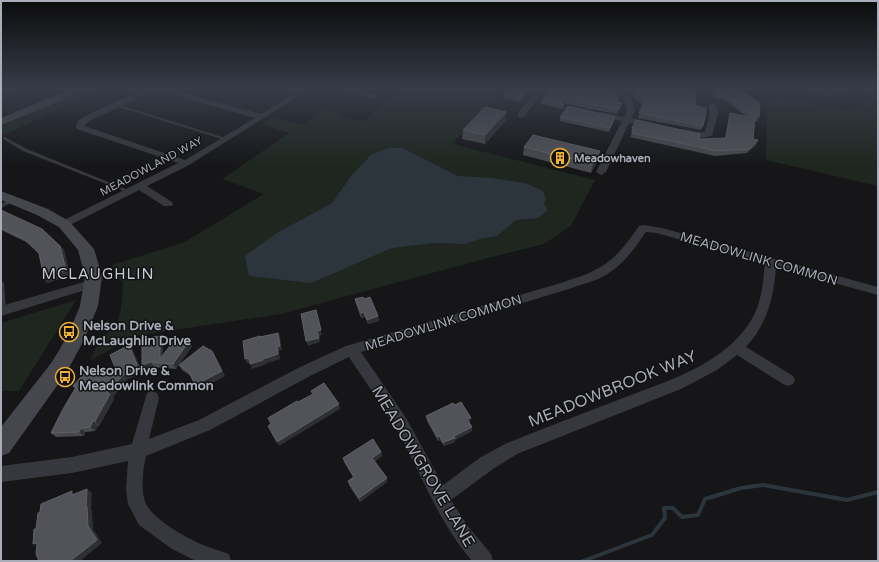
<svg xmlns="http://www.w3.org/2000/svg" width="879" height="562" font-family="'Varela Round',sans-serif">
<rect width="100%" height="100%" fill="#161618"/>
<g fill="#1e261f">
<polygon points="90,88 108,88 1,136 1,125"/>
<polygon points="405,88 506,88 452,144 595,180 571,226 544,244 484,259 281,314 134,336 90,361 100,339 117,325 121,309 123,283 115,274 112,265 185,242 264,194 222,179 289,133 261,124 272,117 301,125 326,108 342,116 363,121"/>
<polygon points="878,94 878,186 766,160 767,101 777,98 849,110"/>
<polygon points="76,300 19,391 1,391 1,323"/>
</g>
<g fill="#2c353c">
<path d="M791,88H853C827,103 817,93 791,88Z"/>
<polygon points="388,148 402,148 458,176 491,178 525,183 543,191 546,199 544,204 548,210 538,218 516,220 497,236 480,239 464,244 434,243 392,248 311,283 249,276 245,256 275,234 332,203 352,175 371,155"/>
</g>
<g fill="none" stroke-linecap="round" stroke-linejoin="round">
<polyline stroke="#2c353c" stroke-width="2" points="871,88 869,92 878,101"/>
<polyline stroke="#2c353c" stroke-width="4" points="583,561 652,535 665,518 664,508 673,508 682,517 698,515 705,499 741,488 763,485 847,500 878,492"/>
<g fill="#37383d" fill-rule="evenodd">
<polygon points="22,88 28,88 1,99 1,97"/>
<polygon points="115,104 117,104 229,139 225,140 115,106"/>
<polygon points="3,137 5,137 27,149 133,192 133,193 129,193 23,151 3,139"/>
<polygon points="13,198 15,199 15,201 1,208 1,204"/>
<polygon points="1,281 4,283 6,311 5,313 1,313"/>
</g>
<g fill="#37383d" fill-rule="evenodd">
<path d="M152,88H164L261,114L304,88H312L189,165L147,186L172,202L173,204L172,206H164L139,190L68,226H60L59,224L60,222L178,163L77,129L76,127L77,122L83,117L142,90ZM159,91L255,118L185,160L84,126L89,121L147,94Z"/>
<polygon points="332,88 345,88 376,95 377,97 373,99"/>
<polygon points="539,88 546,88 524,117 518,117 518,113"/>
<polygon points="616,88 623,88 633,103 635,111 631,118 654,123 655,125 651,127 629,123 606,172 601,175 596,172 622,121 598,116 597,114 601,112 624,117 627,111 625,103"/>
<path d="M709,104H715L718,113L712,136L700,138L682,134L681,132L682,130C690,129 697,133 705,132L710,113L708,106Z"/>
<path d="M643,225L662,228L878,287V295L776,267C774,297 767,324 746,347L793,376L795,380L793,384L788,386L783,384L737,355L717,370L681,389L517,454L493,469L451,500L467,525L491,554L493,561H472C441,525 424,481 402,439C386,411 367,384 349,357L310,376L210,430L146,456C143,470 140,490 146,504C154,520 189,540 206,546C213,549 221,551 229,554L231,561H196L172,549L139,525L128,504L126,490L128,461L72,473L1,482V466L72,457L132,444L147,393L152,391L157,393L159,398L149,439L199,420L300,367L346,346L564,282C574,278 584,276 593,271C614,262 627,243 639,226ZM646,232L657,233L765,264C763,281 762,301 753,317C725,367 662,382 613,402C577,416 541,429 505,444L481,457L443,485L406,418L361,352L572,288C582,284 593,282 602,277C622,267 634,249 646,232Z"/>
<polygon points="94,279 98,280 100,283 98,286 1,316 1,306"/>
</g>
<g fill="#45474d" fill-rule="evenodd">
<polygon points="73,88 88,88 87,90 1,125 1,118"/>
<polygon points="1,191 48,209 69,221 94,249 102,276 98,306 83,342 66,373 9,453 1,456 1,427 52,362 68,335 80,306 85,276 78,250 59,227 37,215 1,200"/>
</g>
</g>
<g fill="#47494d">
<polygon points="629,88 694,88 696,106 703,126 701,130 638,118 642,107 640,101 637,101"/>
<polygon points="719,88 759,117 757,121 755,121 753,139 758,140 756,145 747,153 715,156 630,137 632,133 631,133 632,128 699,139 725,138 730,113 747,117 727,101 712,96 714,92"/>
<polygon points="528,93 520,102 503,98 504,94"/>
<polygon points="619,98 618,102 621,107 617,114 566,104 564,105 563,109 541,104 542,100"/>
<polygon points="560,117 615,117 614,121 609,132 560,121"/>
<polygon points="506,120 485,144 462,139 463,130"/>
<polygon points="524,147 598,160 591,173 523,155"/>
<polygon points="1,210 60,246 64,250 70,275 47,283 44,278 39,254 28,243 1,230"/>
<polygon points="355,299 364,299 378,316 379,321 368,324 365,317 361,318 356,304"/>
<polygon points="163,341 163,354 189,341 192,346 176,369 154,367 145,369"/>
<polygon points="129,345 132,349 142,372 126,380 113,397 114,399 99,426 98,426 95,431 85,432 84,436 56,437 51,433 75,389 73,386 118,375"/>
<polygon points="179,365 225,376 198,390 195,385 191,376 182,370"/>
<polygon points="455,405 470,422 469,423 472,431 455,440 455,442 444,446 440,440 438,441 427,421 426,416"/>
<polygon points="381,452 382,456 375,461 387,478 387,482 360,502 349,485 348,481 353,477 344,462 343,458"/>
</g>
<g fill="#2f3033">
<polygon points="529,88 532,88 520,102 520,98"/>
<polygon points="567,99 566,104 564,105 561,102"/>
<polygon points="622,103 621,107 617,114 618,110"/>
<polygon points="506,112 506,120 485,144 485,135"/>
<polygon points="615,117 614,121 609,132 610,128"/>
<polygon points="758,140 756,145 747,153 750,149"/>
<polygon points="600,151 598,160 591,173 593,164"/>
<polygon points="60,246 64,250 70,275 47,283 44,278"/>
<polygon points="316,310 322,335 319,336 320,342 308,346 306,341 317,331"/>
<polygon points="364,312 365,317 361,318 361,313"/>
<polygon points="378,316 379,321 368,324 367,320"/>
<polygon points="278,333 280,338 282,350 279,351 280,359 265,364 265,365 252,369 250,364 263,359"/>
<polygon points="160,336 163,341 163,363 160,359"/>
<polygon points="189,341 192,346 176,369 173,364"/>
<polygon points="129,345 132,349 142,372 126,380 113,397 114,399 99,426 95,421 107,394 122,376"/>
<polygon points="212,351 225,376 198,390 195,385"/>
<polygon points="249,358 252,362 247,363 245,359"/>
<polygon points="151,362 154,367 145,369 142,365"/>
<polygon points="339,404 340,409 279,446 277,442"/>
<polygon points="471,418 470,422 467,424 467,419"/>
<polygon points="93,421 98,426 95,431 90,427"/>
<polygon points="472,427 472,431 455,440 455,442 444,446 444,442"/>
<polygon points="81,428 85,432 84,436 79,432"/>
<polygon points="440,436 440,440 438,441 438,437"/>
<polygon points="381,452 382,456 373,462 372,458"/>
<polygon points="387,478 387,482 360,502 359,498"/>
<polygon points="87,489 92,493 91,510 92,511 93,529 102,543 80,561 70,561 88,526 86,508"/>
</g>
<g fill="#525359" stroke="#5f6168">
<polygon points="510,88 529,88 520,98 504,94"/>
<polygon points="551,88 613,88 619,98 617,102 622,103 618,110 567,99 561,102 564,105 542,100"/>
<polygon points="633,88 694,88 695,89 696,106 706,108 706,113 703,126 639,113 642,107 646,107 641,96 639,96"/>
<polygon points="719,88 731,88 745,92 760,104 759,117 754,116 729,97 714,92"/>
<polygon points="568,106 615,117 610,128 560,117"/>
<polygon points="485,107 506,112 485,135 463,130"/>
<polygon points="730,113 755,118 753,139 758,140 750,149 717,151 632,133 634,129 632,128 636,120 700,134 699,139 726,138"/>
<polygon points="533,135 600,151 593,164 524,147"/>
<polygon points="1,210 42,229 60,246 66,270 44,278 39,253 24,239 1,228"/>
<polygon points="363,297 364,299 370,297 378,316 367,320 364,312 361,313 355,299"/>
<polygon points="316,310 321,330 317,331 319,338 306,341 301,314"/>
<polygon points="278,333 280,346 277,347 278,354 263,359 263,360 250,364 249,358 245,359 243,341 260,336 260,337"/>
<polygon points="160,336 160,359 175,339 189,341 173,364 151,362 142,365 142,339"/>
<polygon points="129,345 138,367 122,376 107,394 110,394 95,421 93,421 90,427 81,428 79,432 51,433 62,411 76,387 73,386 88,369 118,375 110,355"/>
<polygon points="203,346 212,351 222,371 195,385 189,372 179,365"/>
<polygon points="324,383 339,404 277,442 268,426 271,424 268,418 297,401 298,402 313,394 311,391"/>
<polygon points="461,402 471,418 467,419 472,427 454,436 455,438 444,442 440,436 438,437 426,416 453,403 455,405"/>
<polygon points="373,439 381,452 372,458 387,478 359,498 348,481 354,477 343,458"/>
<polygon points="87,489 86,508 87,507 88,526 97,540 70,561 39,561 36,554 37,543 33,544 34,529 36,529 38,513 40,512 41,504 72,491 72,495"/>
</g>
<linearGradient id="sky" x2="0" y2="1"><stop stop-color="#0c0c0d"/><stop offset="0.53" stop-color="#363c48"/><stop offset="1" stop-color="#363c48" stop-opacity="0"/></linearGradient>
<rect width="879" height="167" fill="url(#sky)"/>
<defs>
<g id="building-ring" transform="scale(1)"><circle r="9.5" fill="#111113" stroke="#f2b134" stroke-width="1.5"/><path d="M-4-6H4V6H1V3H-1V6H-4ZM-2.5-4.3h1.7v1.8h-1.7ZM.8-4.3h1.7v1.8H.8ZM-2.5-1h1.7V.8h-1.7ZM.8-1h1.7V.8H.8Z" fill="#f2b134"/></g>
<g id="bus-ring" transform="scale(1)"><circle r="9.5" fill="#111113" stroke="#f2b134" stroke-width="1.5"/><path d="M-5-6H5V4H4V6H2V4H-2V6H-4V4H-5ZM-3.5-4V0h7V-4ZM-3.5 1.2v1.5H-2V1.2ZM2 1.2v1.5H3.5V1.2Z" fill="#f2b134"/></g>
</defs>
<g fill-rule="evenodd">
<use href="#building-ring" x="560" y="158"/>
<use href="#bus-ring" x="69" y="332"/>
<use href="#bus-ring" x="65" y="377"/>
</g>
<g text-anchor="middle" stroke-width="3" stroke-linejoin="round" paint-order="stroke">
<g font-size="11" font-weight="bold" fill="#a8adb8" stroke="#111113" text-anchor="start">
<text x="574" y="162">Meadowhaven</text>
</g>
<g font-size="11" fill="#a8adb8" stroke="#111113">
<text transform="translate(151 166) rotate(-28)" y="4">MEADOWLAND WAY</text>
</g>
<g font-size="13" fill="#a8adb8" stroke="#111113">
<text transform="translate(759 258) rotate(16)" y="5">MEADOWLINK COMMON</text>
<text transform="translate(443 322) rotate(-17)" y="5">MEADOWLINK COMMON</text>
</g>
<g font-size="13" font-weight="bold" fill="#a8adb8" stroke="#111113" text-anchor="start">
<text x="83" y="330">Nelson Drive &amp;<tspan x="83" dy="15">McLaughlin Drive</tspan></text>
<text x="79" y="375">Nelson Drive &amp;<tspan x="79" dy="15">Meadowlink Common</tspan></text>
</g>
<g font-size="15" letter-spacing="1" fill="#c9ccd4" stroke="#111113">
<text x="98" y="279">MCLAUGHLIN</text>
</g>
<g font-size="16" fill="#a8adb8" stroke="#111113">
<text transform="translate(612 388) rotate(-22)" y="6">MEADOWBROOK WAY</text>
<text transform="translate(424 466) rotate(59)" y="6">MEADOWGROVE LANE</text>
</g>
</g>
<rect width="879" height="562" fill="none" stroke="#a8adb8" stroke-width="4"/>
</svg>
